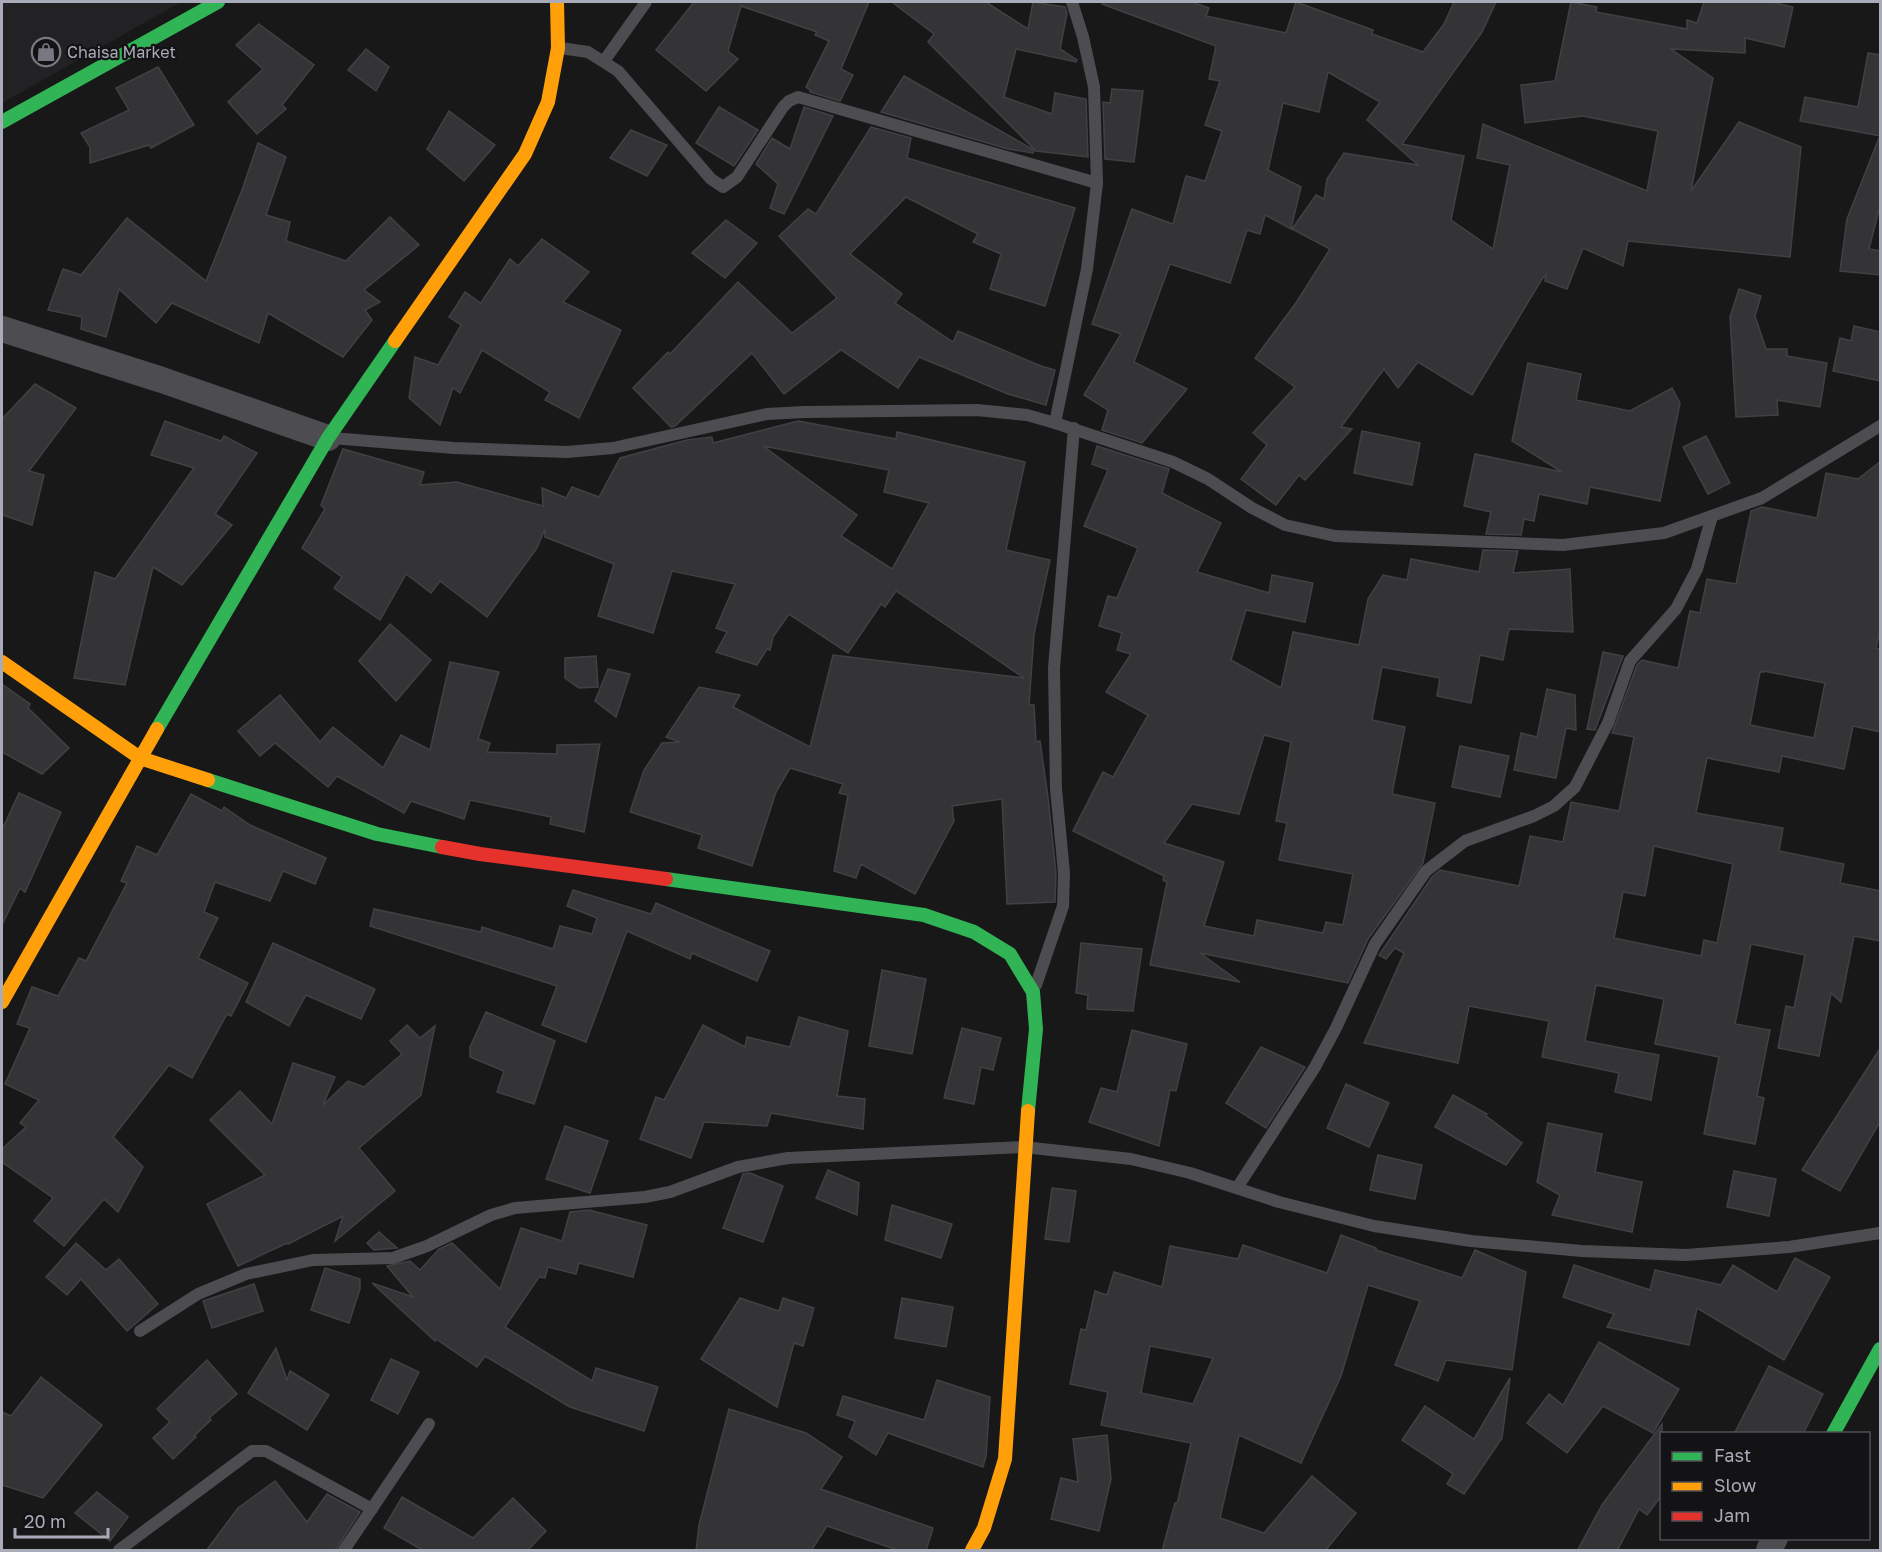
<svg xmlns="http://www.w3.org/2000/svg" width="1882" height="1552" font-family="'Golos Text',sans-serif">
<rect width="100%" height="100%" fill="#181818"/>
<polygon fill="#222224" points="2,2 181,2 2,103"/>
<g fill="#343436" stroke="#414144" stroke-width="1.5" fill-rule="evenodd">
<polygon points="694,2 869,2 841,69 853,75 840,101 810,92 810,90 806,87 829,41 815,35 817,32 741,6 728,51 738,59 706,91 656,50"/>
<polygon points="892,2 986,2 1028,29 1033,2 1065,7 1067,13 1060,49 1077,60 1076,62 1016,49 1004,97 1052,114 1055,93 1086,99 1088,157 1036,151 928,42 934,34"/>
<polygon points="1103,2 1192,2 1209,8 1206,16 1286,33 1296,2 1373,30 1372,34 1423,52 1444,24 1454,2 1496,2 1482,32 1402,144 1464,156 1451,220 1493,249 1510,165 1477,158 1483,124 1647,191 1658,131 1583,116 1525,123 1521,85 1555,81 1571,2 1597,7 1596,12 1687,29 1687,20 1697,23 1704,2 1771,2 1793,7 1784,47 1745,38 1745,53 1671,49 1713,78 1691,191 1739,122 1801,147 1790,257 1628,241 1623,266 1583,248 1567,289 1545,281 1546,275 1542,279 1472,395 1418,362 1398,388 1384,369 1341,427 1352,429 1305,480 1299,475 1276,505 1241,479 1267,445 1253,433 1295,387 1255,358 1296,303 1330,249 1292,229 1316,195 1324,199 1327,179 1344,153 1418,165 1367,120 1380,102 1328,72 1319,112 1283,103 1268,170 1301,187 1291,229 1265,215 1260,234 1247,230 1230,283 1170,264 1134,362 1187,389 1142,443 1102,430 1108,410 1084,395 1121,334 1092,324 1132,209 1173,224 1186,176 1205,181 1222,131 1205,125 1220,81 1209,79 1216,46 1102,4"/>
<polygon points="259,24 314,65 282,105 286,109 257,134 228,102 263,69 236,45"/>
<polygon points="366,49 389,67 376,91 348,70"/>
<polygon points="1868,53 1881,55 1881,136 1800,121 1805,97 1858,107"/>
<polygon points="158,67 194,125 151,148 149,145 90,163 90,147 81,133 129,110 116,88"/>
<polygon points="904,76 1034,150 1033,153 1008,149 881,112"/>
<polygon points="1112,89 1143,91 1134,162 1105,159 1103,102 1110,103"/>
<polygon points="719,107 758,130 734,166 696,143"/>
<polygon points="804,107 833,116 784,214 770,208 778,184 756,164 772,138 790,149"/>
<polygon points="449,111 495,145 464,181 427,149"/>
<polygon points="871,127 911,138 907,158 1075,208 1045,306 990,289 1001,254 973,242 978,234 906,197 850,254 902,294 895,303 953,342 958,331 1041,366 1055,370 1046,405 1008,394 919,357 898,388 841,350 784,394 752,353 675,426 671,427 633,388 668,352 670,354 738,282 792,333 837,298 779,236 808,209 816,214"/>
<polygon points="631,130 667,145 647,176 610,158"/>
<polygon points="1879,138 1881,138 1881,202 1869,249 1881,251 1881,275 1840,271 1847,219"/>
<polygon points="258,143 286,157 266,215 290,222 286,241 346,261 390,217 419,245 364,290 380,302 365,310 372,320 343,357 268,313 259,343 172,303 156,323 119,289 106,337 81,329 82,317 48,310 63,269 81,275 127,218 206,281 242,190"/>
<polygon points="726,220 757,243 725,278 692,253"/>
<polygon points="542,239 589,272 563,302 621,330 579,418 545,400 550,392 482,350 460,393 453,388 440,425 409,398 415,357 438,365 461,325 449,317 465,292 481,303 510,259 518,266"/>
<polygon points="1739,289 1761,296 1755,316 1766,349 1787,349 1787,356 1827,363 1820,407 1777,400 1778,415 1736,417 1730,317"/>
<polygon points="1854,326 1881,332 1881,381 1833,371 1840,338 1851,341"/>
<polygon points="1528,363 1581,374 1576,400 1630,411 1672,388 1680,403 1660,501 1590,487 1587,504 1539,494 1534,521 1524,519 1521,535 1486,534 1491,512 1464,506 1475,454 1562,472 1512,441"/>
<polygon points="35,384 76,408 29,471 44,475 32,525 2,515 2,419"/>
<polygon points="165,421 221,441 224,436 257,453 215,514 232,525 182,585 153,567 125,685 74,678 95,572 115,579 194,468 151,455"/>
<path d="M798,421L896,439L897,432L1025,462L1006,550L1050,560L1034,634L1029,705H1034L1036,742L1040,741L1048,797L1056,873L1055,902L1007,904L1002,799L952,806L954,821L915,894L861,864L856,878L834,871L848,795L839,793L843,784L790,768L776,792L752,866L698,848L702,835L630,812L644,770L662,743L680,742L666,737L699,687L740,695L733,707L810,747L833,655L1024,678L896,591L885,607L881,604L848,653L789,614L773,637L770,650L767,649L757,665L716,652L727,632L716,628L735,584L672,571L653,633L598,616L614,564L545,537V529L537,548L487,617L440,581L431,593L406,574L380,620L334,588L342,577L302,548L325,509L321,505L343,449L424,472L420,485L457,482L543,506L542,488L566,498L572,487L599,497L620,458L687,440L712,437L713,443ZM763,446L889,470L884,492L929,503L892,569L841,536L857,515Z"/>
<polygon points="1362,431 1420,443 1412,485 1354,473"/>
<polygon points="1706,436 1730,483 1708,494 1683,447"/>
<path d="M1097,446L1169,469L1162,493L1221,523L1197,572L1269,593L1272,575L1313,583L1305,622L1246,610L1231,660L1281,688L1293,632L1359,645L1368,599L1383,575L1407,580L1411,559L1479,572L1483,550L1518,551L1513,573L1570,569L1573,632L1509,629L1503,660L1480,655L1471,703L1437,696L1440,678L1382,667L1372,720L1405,727L1392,794L1435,803L1423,863L1368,939L1348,983L1200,953L1240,982L1150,965L1167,882L1163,880L1164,876L1073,831L1103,772L1113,777L1148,715L1106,692L1131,654L1117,650L1122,633L1099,626L1108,596L1117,598L1138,548L1084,526L1108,470L1092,464ZM1264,735L1291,742L1276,821L1287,823L1279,860L1353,874L1343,925L1326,922L1323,933L1257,920L1254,936L1204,926L1224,862L1164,843L1192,804L1239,814Z"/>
<path d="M1881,461V626L1876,648L1881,650V732L1853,726L1844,769L1782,756L1779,772L1707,758L1696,813L1783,828L1779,851L1844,864L1840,883L1881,891V941L1854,936L1841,1002L1831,993L1819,1056L1778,1048L1786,1006L1794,1008L1805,955L1751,944L1735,1024L1770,1030L1757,1096L1764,1098L1755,1144L1704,1134L1719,1057L1655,1044L1664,999L1596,985L1585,1041L1659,1055L1651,1100L1615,1092L1619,1073L1542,1057L1549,1021L1469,1006L1458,1063L1364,1043L1404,953L1395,948L1386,959L1379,955L1432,877L1440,870L1519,886L1530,836L1563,842L1571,802L1619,811L1634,737L1612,733L1637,665L1642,660L1678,668L1690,611L1700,613L1707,579L1736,584L1751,511L1762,507L1817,518L1826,473L1858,479ZM1764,671L1825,683L1814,738L1750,725L1760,672H1764ZM1654,846L1733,864L1717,943L1704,940L1701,956L1614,938L1623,892L1645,896Z"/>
<polygon points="390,624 431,660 396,701 359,661"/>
<polygon points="1603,652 1623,656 1595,730 1587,729"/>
<polygon points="596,656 598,687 579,688 565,678 565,658"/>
<polygon points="450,662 499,672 478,739 490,743 487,752 557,754 557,745 600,744 584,832 550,824 551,817 470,800 464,819 411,801 404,813 337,776 328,787 275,743 260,756 238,731 280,695 320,742 333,727 383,768 401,735 430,750"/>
<polygon points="608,669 630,674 616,717 595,701"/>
<polygon points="2,684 30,704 28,708 69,748 42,774 2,752"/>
<polygon points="1547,689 1575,695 1576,730 1566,728 1556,778 1514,770 1521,733 1537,737"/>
<polygon points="1460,746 1509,756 1500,797 1452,787"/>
<polygon points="19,793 61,812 25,892 20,888 2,925 2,830"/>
<polygon points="191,794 222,811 224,807 250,825 326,858 315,884 283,871 270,901 215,882 204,912 218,918 198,958 248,983 231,1016 227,1014 192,1078 169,1065 113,1137 143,1167 118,1212 104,1199 64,1246 34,1221 53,1198 2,1162 2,1149 26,1127 20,1123 39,1100 5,1084 30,1028 17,1024 32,987 58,996 79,958 86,961 127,883 121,881 137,846 157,855"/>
<polygon points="573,890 651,914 656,903 770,951 757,981 692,953 690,959 627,931 586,1042 542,1025 557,986 370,926 374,909 481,932 482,927 553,949 560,926 592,934 597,918 567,906"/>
<polygon points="273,943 375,989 361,1019 306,995 289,1026 246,1002"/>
<polygon points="1081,943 1142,949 1133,1011 1087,1009 1088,995 1076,993"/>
<polygon points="882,970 926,979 912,1054 869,1046"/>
<polygon points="486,1012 555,1041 534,1104 497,1092 504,1071 470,1057 470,1047"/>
<polygon points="799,1017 848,1031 837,1096 865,1099 863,1129 771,1113 767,1126 704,1122 691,1158 640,1139 656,1097 664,1100 703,1025 745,1047 747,1037 790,1047"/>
<polygon points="407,1025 420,1038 435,1026 421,1095 359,1148 395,1191 335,1241 343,1216 288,1244 287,1243 238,1266 207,1204 265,1175 210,1120 240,1091 272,1124 293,1063 335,1077 323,1105 348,1081 364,1087 402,1054 390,1041"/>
<polygon points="962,1028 1001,1038 993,1070 981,1067 974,1104 944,1098"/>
<polygon points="1132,1030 1187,1044 1176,1091 1170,1090 1159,1146 1089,1122 1101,1088 1117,1092"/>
<polygon points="1261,1047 1305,1067 1266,1128 1226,1103"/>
<polygon points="1881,1047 1881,1120 1840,1191 1802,1170"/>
<polygon points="1346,1084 1389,1103 1369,1147 1327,1128"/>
<polygon points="1453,1095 1487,1114 1486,1116 1522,1143 1506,1165 1435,1127"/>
<polygon points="1548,1123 1602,1134 1595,1172 1642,1182 1632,1232 1552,1215 1560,1195 1537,1182"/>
<polygon points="565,1126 608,1141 590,1193 546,1179"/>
<polygon points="1378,1155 1422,1165 1415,1199 1370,1190"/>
<polygon points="828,1170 859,1183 857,1215 816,1198"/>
<polygon points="1734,1171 1776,1179 1769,1216 1727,1207"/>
<polygon points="750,1173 783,1186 763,1242 723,1228 743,1174"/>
<polygon points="1052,1188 1076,1191 1069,1242 1045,1239"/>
<polygon points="892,1205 952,1224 941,1258 885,1240"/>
<polygon points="589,1210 647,1225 633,1277 579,1263 576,1274 548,1267 545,1278 539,1277 505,1327 592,1381 596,1368 658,1387 644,1431 570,1407 485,1356 477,1367 436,1339 435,1341 372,1283 413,1297 387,1266 410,1261 420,1270 439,1249 452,1243 500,1289 521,1228 562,1241 570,1212"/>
<polygon points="379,1232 397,1248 374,1250 367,1243"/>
<path d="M1341,1235L1376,1248V1250L1462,1278L1475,1250L1526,1272L1512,1370L1446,1360L1438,1381L1395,1365L1420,1301L1368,1285L1341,1376L1301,1463L1239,1435L1220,1518L1264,1533L1312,1476L1356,1513L1325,1551H1162L1175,1503L1177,1504L1191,1443L1101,1425L1108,1392L1070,1384L1081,1329L1086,1330L1095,1291L1107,1295L1114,1272L1162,1287L1170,1246L1238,1259L1243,1245L1327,1273ZM1150,1346L1213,1358L1193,1404L1141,1393Z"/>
<polygon points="76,1243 106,1270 119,1259 158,1304 127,1331 81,1279 67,1295 46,1277"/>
<polygon points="1795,1258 1830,1277 1784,1360 1697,1308 1689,1345 1607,1327 1614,1314 1563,1297 1574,1265 1650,1290 1655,1270 1721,1285 1733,1265 1777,1292"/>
<polygon points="325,1268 360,1279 360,1289 349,1323 311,1310"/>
<polygon points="254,1284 263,1311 212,1328 203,1301"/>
<polygon points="740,1298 779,1311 783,1298 814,1308 803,1346 794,1343 777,1407 701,1359"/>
<polygon points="902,1298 953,1307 946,1347 895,1338"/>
<polygon points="1599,1342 1679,1389 1653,1433 1603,1406 1567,1453 1527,1423 1549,1394 1563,1405"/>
<polygon points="276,1348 287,1380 290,1371 329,1395 307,1430 248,1393"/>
<polygon points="391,1359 419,1372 398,1414 371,1400"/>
<polygon points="207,1360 237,1394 209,1418 211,1420 194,1436 196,1437 173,1459 153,1438 170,1422 157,1409"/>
<polygon points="1769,1366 1823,1394 1803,1434 1734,1434"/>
<polygon points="41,1377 102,1425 43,1498 2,1485 2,1412 11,1416"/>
<polygon points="1510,1378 1502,1438 1464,1494 1447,1484 1453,1474 1402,1440 1425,1406 1474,1439"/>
<polygon points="937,1380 990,1397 986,1456 983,1467 888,1433 876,1455 849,1437 855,1421 837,1415 843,1396 924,1420"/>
<polygon points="729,1409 806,1433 842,1457 821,1489 933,1528 926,1551 900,1551 827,1526 811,1551 696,1551 699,1525"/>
<polygon points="1662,1424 1662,1495 1647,1515 1639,1509 1617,1551 1577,1551 1602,1505"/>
<polygon points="1107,1435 1111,1479 1099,1531 1051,1519 1061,1478 1078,1482 1073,1439"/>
<polygon points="275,1481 307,1522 327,1494 360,1512 335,1551 206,1551 238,1508"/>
<polygon points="97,1492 128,1517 110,1541 75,1513"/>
<polygon points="402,1497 473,1538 513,1498 546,1531 527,1551 424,1551 384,1528"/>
</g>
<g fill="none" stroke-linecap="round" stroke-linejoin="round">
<g stroke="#4d4d51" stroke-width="12">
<polyline points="560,48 588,52 618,71 711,179 723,187 737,177 783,107 789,101 798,97 1097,183"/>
<polyline points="604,61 646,2"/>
<polyline points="1055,423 1087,269 1097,183 1094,87 1083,37 1072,2"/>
<polyline points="332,438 454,448 567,452 613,448 767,414 804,412 977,410 1027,415 1055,423 1173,462 1208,479 1252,508 1285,525 1335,536 1563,545 1664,533 1762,498 1880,426"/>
<polyline points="1036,985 1063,906 1064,873 1056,789 1054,668 1074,428"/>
<polyline points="1237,1188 1315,1067 1336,1028 1375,944 1426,871 1465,841 1534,816 1554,806 1575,787 1608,723 1630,661 1676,609 1697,569 1712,516"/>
<polyline points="140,1331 198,1294 246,1274 313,1260 393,1258 427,1246 491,1215 515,1208 645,1197 670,1192 738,1167 788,1158 1024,1147 1131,1159 1190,1173 1279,1202 1374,1226 1471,1241 1582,1251 1686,1255 1789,1247 1880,1233"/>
<polyline points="119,1550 252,1451 266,1451 372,1509"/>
<polyline points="344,1550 429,1424"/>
</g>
<g stroke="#4d4d51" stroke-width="26">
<polyline points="2,329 162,380 328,438"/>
<polyline points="1769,1550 1775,1538"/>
</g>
<g stroke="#30b455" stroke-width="14">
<polyline points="2,122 218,2"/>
<polyline points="157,729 328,438 395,341"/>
<polyline points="208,780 377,834 442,847"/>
<polyline points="666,879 924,915 974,932 1010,954 1033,992 1036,1029 1028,1111"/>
<polyline points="1833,1434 1880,1349"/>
</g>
<g stroke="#ff9f0a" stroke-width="14">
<polyline points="395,341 525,154 548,102 558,48 557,2"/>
<polyline points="2,662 140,758 208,780"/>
<polyline points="2,1002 157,729"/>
<polyline points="972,1550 984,1528 1005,1459 1028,1111"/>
</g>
<polyline stroke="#e5322d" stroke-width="14" points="442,847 480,854 666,879"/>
</g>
<defs>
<g id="shop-ring" transform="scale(1.5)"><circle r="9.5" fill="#131214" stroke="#777881" stroke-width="1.5"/><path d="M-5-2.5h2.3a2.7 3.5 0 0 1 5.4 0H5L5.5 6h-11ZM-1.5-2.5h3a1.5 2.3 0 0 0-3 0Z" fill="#777881"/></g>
</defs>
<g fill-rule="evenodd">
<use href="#shop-ring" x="46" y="52"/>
</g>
<g text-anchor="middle" stroke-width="4.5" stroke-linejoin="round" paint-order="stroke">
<g font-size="16" fill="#aaabb9" stroke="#131214" text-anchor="start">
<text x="67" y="58">Chaisa Market</text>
</g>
</g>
<rect width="1882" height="1552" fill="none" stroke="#aaabb9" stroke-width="6"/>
<rect x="1660" y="1432" width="210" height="108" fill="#131214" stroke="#4f4f56" stroke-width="1.5"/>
<rect x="1672" y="1452" width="30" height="9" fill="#30b455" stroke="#4f4f56" stroke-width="1.5"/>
<text x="1714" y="1462" font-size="18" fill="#aaabb9">Fast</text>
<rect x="1672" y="1482" width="30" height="9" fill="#ff9f0a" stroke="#4f4f56" stroke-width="1.5"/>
<text x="1714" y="1492" font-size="18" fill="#aaabb9">Slow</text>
<rect x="1672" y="1512" width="30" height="9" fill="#e5322d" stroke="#4f4f56" stroke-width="1.5"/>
<text x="1714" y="1522" font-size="18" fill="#aaabb9">Jam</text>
<path d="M15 1528v9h93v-9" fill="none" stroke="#aaabb9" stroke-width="3"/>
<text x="24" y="1528" font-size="18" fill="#aaabb9" stroke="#131214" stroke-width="4.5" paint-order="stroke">20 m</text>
</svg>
